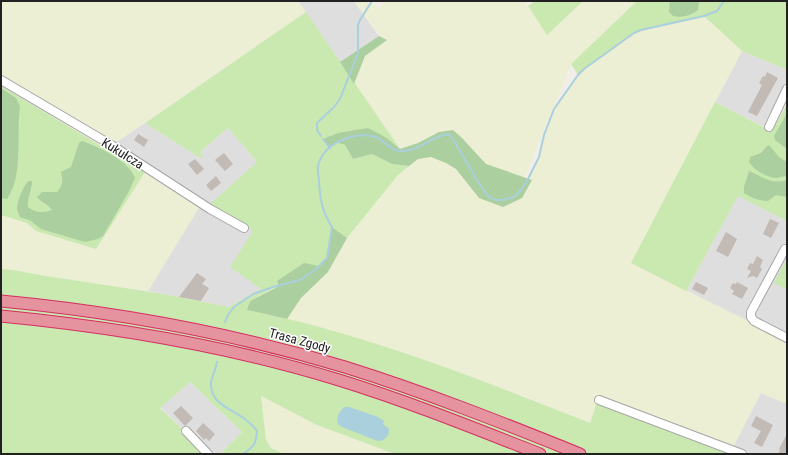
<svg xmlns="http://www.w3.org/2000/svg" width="788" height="455" font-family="'Roboto Condensed',sans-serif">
<rect width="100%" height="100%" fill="#f1eee8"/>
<g fill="#dfdede">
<polygon points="298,1 354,1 379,36 340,62"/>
<polygon points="742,51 787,70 787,81 763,126 715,102"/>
<polygon points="145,123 200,158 200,152 228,128 258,163 253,231 261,289 229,307 148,291 202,202 115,143"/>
<polygon points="738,195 785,220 787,217 787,340 686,291"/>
<polygon points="190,382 242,432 220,454 209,454 160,407"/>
<polygon points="761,393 785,403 787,400 787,454 745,454 732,449"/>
</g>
<g fill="#ecefd4">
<polygon points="1,1 298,1 306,12 115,143 1,76"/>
<polygon points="354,1 367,1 379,8 385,1 524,1 547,35 583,1 637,1 571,64 524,178 486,164 462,138 453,130 439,132 418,143 400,149 354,84 365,56 387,40 379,36"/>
<polygon points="704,16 742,51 631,263 787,340 787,400 785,403 761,393 732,449 599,396 590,423 527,397 404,353 309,324 287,319 301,298 328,272 347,238 398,175 418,159 431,157 446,163 456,169 479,198 531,180 528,179 539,157 544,135 554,109 578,75 584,69 634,33 641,30"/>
<polygon points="145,172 199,208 148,291 46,276 13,270 1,269 1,215 27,223 36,231 96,249"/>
<polygon points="261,396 317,425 395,454 284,454 271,447 266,440"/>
</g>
<g fill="#cae9b0">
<polygon points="535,1 583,1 547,35 528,6"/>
<polygon points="637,1 787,1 787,70 742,51 704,16 641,30 634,33 584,69 578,75 571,64"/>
<path d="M306,12L400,149L387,138L338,133L324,140L330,148L337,142L345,145L353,159L372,154L392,164L409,166L398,175L347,238L332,227L327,258L319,266L277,281L279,285L250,301L248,310C268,315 289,319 309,324C405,350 498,386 590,423L599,396L745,454H395L317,425L261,396L266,440L271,448L284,454H220L242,432L190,382L160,408L209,454H1V269L13,270L46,276L158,293L229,307L261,289L230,267L253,231L209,205L257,162L228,128L200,152L203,156L200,158L145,123Z"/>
<polygon points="1,86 145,172 96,249 36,231 27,223 1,215"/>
<polygon points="715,102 772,131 787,104 787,217 785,220 738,196 686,291 631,263"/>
<polygon points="787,258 787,290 774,283"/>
</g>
<g fill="#abcf9e">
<path d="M670,1H699L698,10C690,16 683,18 673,16L669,12Z"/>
<polygon points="379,36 387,40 365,56 354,84 340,62"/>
<path d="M1,88L16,98L20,106C16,134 24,175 7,199L1,198Z"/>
<polygon points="787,113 787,149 775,140 774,136"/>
<polygon points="368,128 387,138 400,149 418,143 439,132 453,130 462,138 486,164 532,180 522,198 503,207 479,198 456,169 446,163 431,157 418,159 409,166 392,164 372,154 353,159 345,145 336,142 330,148 323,139 338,133"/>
<path d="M82,141C99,147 129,161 135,178L128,193L103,236L98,239L85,242L41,229L31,221L20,217C19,214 17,211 17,208C17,202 24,184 29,181H32C32,190 27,198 28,207C34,213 44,213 52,210C48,204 42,203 37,197L42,192H57C63,185 63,181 61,172L71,167L79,143Z"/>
<path d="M768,145L770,146L779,157L787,162V176C784,176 780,177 777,178C767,178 754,170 749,162L750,157L761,153Z"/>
<path d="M749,171C763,177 771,185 787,180V197L776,195L768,201C760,201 751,198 744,193V187Z"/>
<polygon points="332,227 347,238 328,272 301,298 287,319 247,310 250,301 279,286 277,281 304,263 319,266 327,258"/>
</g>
<path fill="#aacfdd" d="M344,407H349L378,417L384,421L383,424L389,429C389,436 385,441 378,441L342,427L338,424C336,417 339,412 344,407Z"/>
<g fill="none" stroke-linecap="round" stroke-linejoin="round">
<g stroke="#aacfdd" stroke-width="2">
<polyline points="321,136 317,130 317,123 334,107 340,99 358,53 358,25 360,20 372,1"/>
<polyline points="323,139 330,148"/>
<path d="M225,322L228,315L234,307L253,294L273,287L300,280L315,270L327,258L332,227C322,211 320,200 319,181C319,177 317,171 318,166C323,144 351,132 372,136C384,138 391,153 404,151C421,150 433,135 449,134L454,141L478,182L488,196L495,200H502L514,197L521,190L528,179L539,157L544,135L554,109L578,75L584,69L634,33L641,30L704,16L717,11L724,1"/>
<path d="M217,362C216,369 212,376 211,383C210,405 233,409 246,420C250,423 254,427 257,431C256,445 254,446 243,454"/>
</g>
</g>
<g fill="#c2bab4">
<polygon points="767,72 778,78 757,116 748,112 762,85 759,83 763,76 765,77"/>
<polygon points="138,134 148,140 144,147 134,140"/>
<polygon points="224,153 233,164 225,171 215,160"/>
<polygon points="195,159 204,169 197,175 188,164"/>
<polygon points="216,176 221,183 211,191 206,185"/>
<polygon points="770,219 779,223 771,238 763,234"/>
<polygon points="726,232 737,239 728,257 716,251"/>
<polygon points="757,256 763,260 760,267 762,269 757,278 753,276 747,278 751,271 747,269 750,263 753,264"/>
<polygon points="197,273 206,279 202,284 209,288 201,301 179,297"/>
<polygon points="696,282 708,288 704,295 692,289"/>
<polygon points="737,282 748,288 742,299 732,294 734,291 730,288 733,283 736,284"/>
<polygon points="181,406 193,418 185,426 173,413"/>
<polygon points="756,416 773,425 762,447 754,443 761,431 751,426"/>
<polygon points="203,423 215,434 209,441 206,438 204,440 196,431"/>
<polygon points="787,434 787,454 778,454 780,450 779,449"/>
</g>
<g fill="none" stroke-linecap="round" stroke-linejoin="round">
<g stroke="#a5a5a5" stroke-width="10">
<g id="minor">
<polyline points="1,80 113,146 210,209 244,228"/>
<polyline points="769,127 787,89"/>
<polyline points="785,249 751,312 751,317 754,321 787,338"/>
<polyline points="599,400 742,454"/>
<polyline points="186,431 208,454"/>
</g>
</g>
<g stroke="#d62d61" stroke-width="13">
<g id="highway">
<path d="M1,301C118,312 232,333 345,367C425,392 503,423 580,454"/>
<path d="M1,316C115,327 229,346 339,380C407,401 474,428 540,454"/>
</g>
</g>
<use href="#minor" stroke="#fff" stroke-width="8"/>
<use href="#highway" stroke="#e5939f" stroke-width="11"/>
</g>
<g text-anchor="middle" stroke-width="3" stroke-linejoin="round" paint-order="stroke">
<g font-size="13" fill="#212121" stroke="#fff">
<text transform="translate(123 153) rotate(32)" y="5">Kukułcza</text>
<text transform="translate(300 340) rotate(15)" y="5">Trasa Zgody</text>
</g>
</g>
<rect width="788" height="455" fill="none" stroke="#212121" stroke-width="4"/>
</svg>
